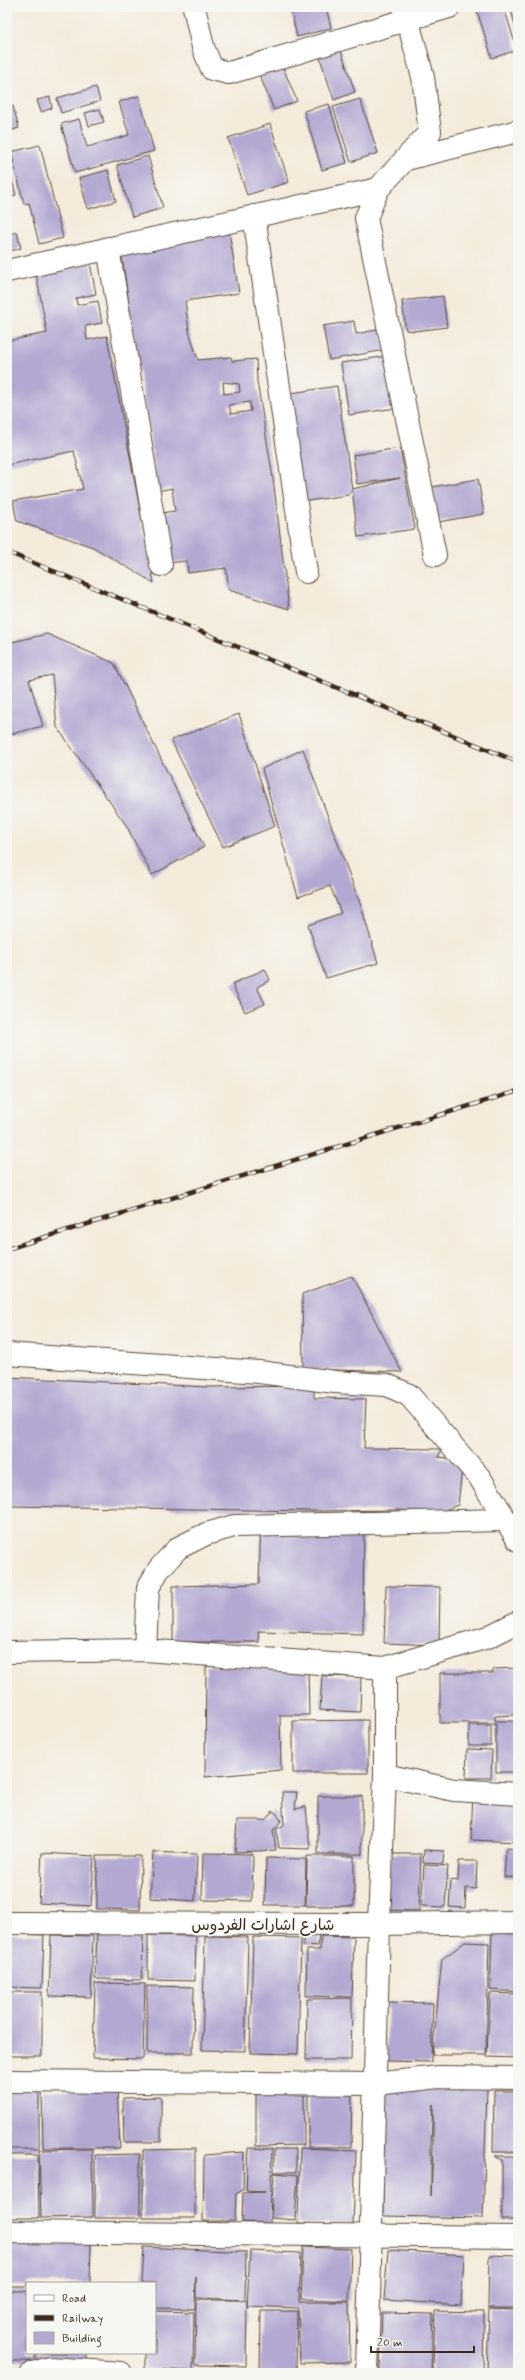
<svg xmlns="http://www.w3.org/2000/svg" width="525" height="2380" font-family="Mynerve,'Playpen Sans Arabic',sans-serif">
<rect width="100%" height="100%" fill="#f6f6f2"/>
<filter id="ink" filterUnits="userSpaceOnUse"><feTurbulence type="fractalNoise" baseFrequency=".025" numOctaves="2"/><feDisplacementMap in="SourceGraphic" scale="8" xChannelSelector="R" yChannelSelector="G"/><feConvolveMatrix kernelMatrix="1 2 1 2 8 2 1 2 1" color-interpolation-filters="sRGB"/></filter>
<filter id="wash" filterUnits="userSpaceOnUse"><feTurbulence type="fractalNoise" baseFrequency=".012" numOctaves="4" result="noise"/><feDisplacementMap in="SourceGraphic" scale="16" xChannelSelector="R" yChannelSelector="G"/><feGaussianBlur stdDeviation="0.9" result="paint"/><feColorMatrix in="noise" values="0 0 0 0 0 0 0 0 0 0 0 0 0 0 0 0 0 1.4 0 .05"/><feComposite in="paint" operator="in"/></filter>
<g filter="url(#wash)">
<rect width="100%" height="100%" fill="#f4ebdb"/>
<g id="blocks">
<g fill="#b3a8d2" fill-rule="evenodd">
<polygon points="290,7 326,7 331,28 297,37"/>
<polygon points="490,7 504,7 517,50 492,58 477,11"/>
<polygon points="510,7 518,7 518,35"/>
<polygon points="339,45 355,92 334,100 318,52"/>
<polygon points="282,65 297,101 274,110 259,74"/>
<polygon points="96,87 100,101 61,113 57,98"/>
<polygon points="139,96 154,151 75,173 61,124 79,119 87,147 129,135 119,102"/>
<polygon points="50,97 52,108 41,112 37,100"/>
<polygon points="360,99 378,153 351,162 333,107"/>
<polygon points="329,104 347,163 322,170 304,111"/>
<polygon points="13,106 19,128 7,132 7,108"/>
<polygon points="100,109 104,122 89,126 85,113"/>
<polygon points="270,124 289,182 247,195 228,138"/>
<polygon points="40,145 63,238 39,244 29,203 24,204 11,152"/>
<polygon points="148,156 163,208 132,217 117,165"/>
<polygon points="108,170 116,201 88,209 79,178"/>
<polygon points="11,176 16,195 7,197 7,177"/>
<path d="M228,225L239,293L185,301L189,331L198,360L231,357L232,361L256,359L257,381L273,478L289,609L229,590L226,568L188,573L187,561L168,563L161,513L175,511L172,488L158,491L120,245ZM223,382L239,384L240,392L224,394ZM250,402L251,411L231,414L229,405Z"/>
<polygon points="17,232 21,248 7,252 7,235"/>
<polygon points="90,263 96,294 76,298 77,305 98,301 102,323 85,326 87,340 107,336 154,583 93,547 17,521 13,501 83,489 74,451 7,465 7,341 47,333 36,273"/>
<polygon points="443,296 447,327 415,331 406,330 402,301"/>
<polygon points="354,321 356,334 381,329 385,350 329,360 323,326"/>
<polygon points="388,356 396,408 349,415 341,363"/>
<polygon points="337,386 352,489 348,495 301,502 285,394"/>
<polygon points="400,448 415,529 358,537 352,489 400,478 357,484 353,455"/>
<polygon points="478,479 484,514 438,522 432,487"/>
<polygon points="47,634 114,663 204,847 152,875 126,825 57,727 52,675 29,680 43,726 7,735 7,643"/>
<polygon points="239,714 275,826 223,847 171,740"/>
<polygon points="303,749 361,906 378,963 326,978 308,925 341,913 330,886 298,897 262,769"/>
<polygon points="265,969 270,980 257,987 265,1004 245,1012 232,984"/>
<polygon points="352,1276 402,1372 303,1369 302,1294"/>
<polygon points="7,1377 207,1387 314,1386 314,1398 366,1399 364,1448 442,1449 438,1457 463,1460 458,1505 436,1513 400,1510 314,1511 7,1506"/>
<polygon points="261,1516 364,1517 363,1634 258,1631 259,1642 173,1642 173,1586 259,1584"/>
<polygon points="386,1586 440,1587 439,1645 384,1643"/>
<polygon points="206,1666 308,1669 309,1715 280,1715 281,1770 205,1777"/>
<polygon points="518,1668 518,1715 495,1716 495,1721 518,1721 518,1772 496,1772 496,1723 440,1723 440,1673 493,1673 493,1669"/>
<polygon points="322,1676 361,1677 360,1712 320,1710"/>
<polygon points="368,1720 368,1773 293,1773 293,1721"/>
<rect x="469" y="1725" width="22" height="21"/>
<polygon points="467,1749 492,1750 491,1778 466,1778"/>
<polygon points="473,1790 518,1791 518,1842 471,1840"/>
<polygon points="282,1792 297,1792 295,1809 306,1807 310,1849 279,1848 276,1829 284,1825"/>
<rect x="318" y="1796" width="44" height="58"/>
<polygon points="273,1811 277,1814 281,1821 273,1830 276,1850 235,1852 237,1820 265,1820"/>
<polygon points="506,1848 518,1849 518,1878 504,1877"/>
<polygon points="424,1850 444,1851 443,1864 423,1863"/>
<polygon points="153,1852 197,1854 195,1901 150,1898"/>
<polygon points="42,1853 94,1856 91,1906 39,1903"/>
<polygon points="203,1853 253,1854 252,1901 202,1900"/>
<polygon points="392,1854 421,1854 419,1911 384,1910"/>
<polygon points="97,1856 141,1856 140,1910 97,1909"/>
<polygon points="307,1856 354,1856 354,1906 306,1906"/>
<polygon points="266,1858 306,1859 305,1905 265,1905"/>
<polygon points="459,1861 477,1861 476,1889 466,1888 465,1908 449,1907 451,1880 458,1881"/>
<polygon points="424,1865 448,1866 445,1907 421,1906"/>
<polygon points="97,1932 143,1933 142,1980 95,1979"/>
<polygon points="304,1933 319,1934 318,1946 303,1945"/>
<polygon points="492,1933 518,1934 518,1992 490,1990"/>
<polygon points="7,1934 44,1935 42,1988 7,1987"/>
<polygon points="51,1935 93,1936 91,1997 49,1996"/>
<polygon points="148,1935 196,1936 195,1981 148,1980"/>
<polygon points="205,1936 248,1937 245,2051 202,2050"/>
<polygon points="321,1936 354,1937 352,1997 306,1996 307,1950 320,1950"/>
<polygon points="253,1937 301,1938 298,2054 250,2053"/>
<polygon points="465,1942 489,1943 486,2055 432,2055 442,1959"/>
<polygon points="95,1983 145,1984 143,2059 93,2058"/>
<polygon points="147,1986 194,1987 193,2053 147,2053"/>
<rect x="7" y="1992" width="35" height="64"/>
<polygon points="490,1993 518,1994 518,2058 487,2057"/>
<polygon points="352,1998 351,2060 306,2060 307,1999"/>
<polygon points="388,2002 433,2003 431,2062 386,2061"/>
<rect x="7" y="2086" width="32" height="63"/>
<path d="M383,2087L487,2088L483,2218L383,2216ZM433,2104V2148L431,2196V2143Z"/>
<polygon points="117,2088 120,2148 43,2148 42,2091"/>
<polygon points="256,2090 304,2090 304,2145 256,2146"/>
<polygon points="494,2091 518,2091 518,2152 493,2152"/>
<polygon points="308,2092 352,2092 351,2147 308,2147"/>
<polygon points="161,2097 161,2142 124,2142 123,2098"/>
<polygon points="248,2148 272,2149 270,2223 242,2222 243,2193 265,2192 246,2191"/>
<polygon points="300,2148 356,2150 353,2225 298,2223"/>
<polygon points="92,2149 93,2217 41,2218 39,2150"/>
<polygon points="195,2149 195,2218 143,2218 143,2150"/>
<rect x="274" y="2149" width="22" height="23"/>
<polygon points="244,2152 243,2190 236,2194 235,2221 203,2221 204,2155"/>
<polygon points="140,2154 140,2218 95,2218 95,2155"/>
<polygon points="7,2155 38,2155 39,2218 7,2218"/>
<polygon points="495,2156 518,2156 518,2220 502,2220 502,2160"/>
<polygon points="274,2173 298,2175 295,2220 271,2218"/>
<polygon points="7,2239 91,2240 90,2283 27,2283 27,2286 7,2286"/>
<polygon points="144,2247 246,2252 245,2300 196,2298 196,2277 195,2309 155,2308 155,2283 142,2283"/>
<polygon points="303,2247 351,2249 349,2301 301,2299"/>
<polygon points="388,2250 464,2255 461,2305 384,2300"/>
<polygon points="250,2251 301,2253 299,2302 349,2302 350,2362 300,2363 298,2308 247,2306"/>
<polygon points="489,2255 518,2256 518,2308 488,2308"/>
<polygon points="7,2291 27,2291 27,2353 35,2353 35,2361 7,2361"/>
<polygon points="196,2300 247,2300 246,2366 195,2365"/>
<polygon points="489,2309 518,2310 518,2373 487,2372"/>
<polygon points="155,2311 194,2312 193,2371 145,2369 145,2353 155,2353"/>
<polygon points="261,2311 297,2311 296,2373 260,2373"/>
<polygon points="435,2311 484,2312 483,2373 433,2373"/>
<polygon points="382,2313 433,2314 431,2373 380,2373"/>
<polygon points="37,2353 87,2353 87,2363 37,2360"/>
</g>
</g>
</g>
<g filter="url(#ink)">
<use href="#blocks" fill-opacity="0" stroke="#57473a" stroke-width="1"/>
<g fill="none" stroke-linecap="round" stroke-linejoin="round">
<g stroke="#57473a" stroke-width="24">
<g id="street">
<polyline points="194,7 203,47 212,69 229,73 449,7"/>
<polyline points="404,7 423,77 430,132 378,189 366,218 435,555"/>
<polyline points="406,159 518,131"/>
<polyline points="254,216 306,572"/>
<polyline points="108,248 161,565"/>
<polyline points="7,271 378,189"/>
<polyline points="7,1354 259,1372 335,1382 387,1385 409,1395 480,1478 518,1540"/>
<polyline points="145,1650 148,1588 159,1569 178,1548 206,1534 234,1526 504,1520"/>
<polyline points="7,1652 145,1650 385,1668 488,1637 518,1622"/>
<polyline points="385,1775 454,1790 518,1794"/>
<polyline points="7,1923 379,1924 518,1922"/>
<polyline points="7,2081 374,2084 439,2077 518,2078"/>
<polyline points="7,2232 518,2237"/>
<polyline points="32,2373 50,2368 121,2373"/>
<polyline points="367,2373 379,1924 385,1775 385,1668"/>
</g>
</g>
<use href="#street" stroke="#fff" stroke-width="22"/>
<g stroke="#3b2a1e" stroke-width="4.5">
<g id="rail">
<polyline points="7,552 518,762"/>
<polyline points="7,1249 518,1091"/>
</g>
</g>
<use href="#rail" stroke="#f6f6f2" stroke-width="3" stroke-dasharray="9" stroke-linecap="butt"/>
</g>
</g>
<g text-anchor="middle" stroke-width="4" stroke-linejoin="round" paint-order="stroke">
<g font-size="16" fill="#3b2a1e" stroke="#f6f6f2">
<text x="263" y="1930">شارع اشارات الفردوس</text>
</g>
</g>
<rect width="525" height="2380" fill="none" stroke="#f6f6f2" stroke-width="24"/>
<rect x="26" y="2282" width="130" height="72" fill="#f6f6f2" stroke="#aba49d"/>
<rect x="34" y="2295" width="20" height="6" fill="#ffffff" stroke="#aba49d"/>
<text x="62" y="2302" font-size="12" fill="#3b2a1e">Road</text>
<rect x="34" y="2315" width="20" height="6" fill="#3b2a1e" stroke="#aba49d"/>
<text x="62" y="2322" font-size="12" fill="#3b2a1e">Railway</text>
<rect x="34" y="2332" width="20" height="12" fill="#b3a8d2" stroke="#aba49d"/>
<text x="62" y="2342" font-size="12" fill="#3b2a1e">Building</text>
<path d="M371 2346v6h103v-6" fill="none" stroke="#3b2a1e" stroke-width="2"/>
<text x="377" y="2346" font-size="12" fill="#3b2a1e" stroke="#f6f6f2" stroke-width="3" paint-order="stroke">20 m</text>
</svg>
